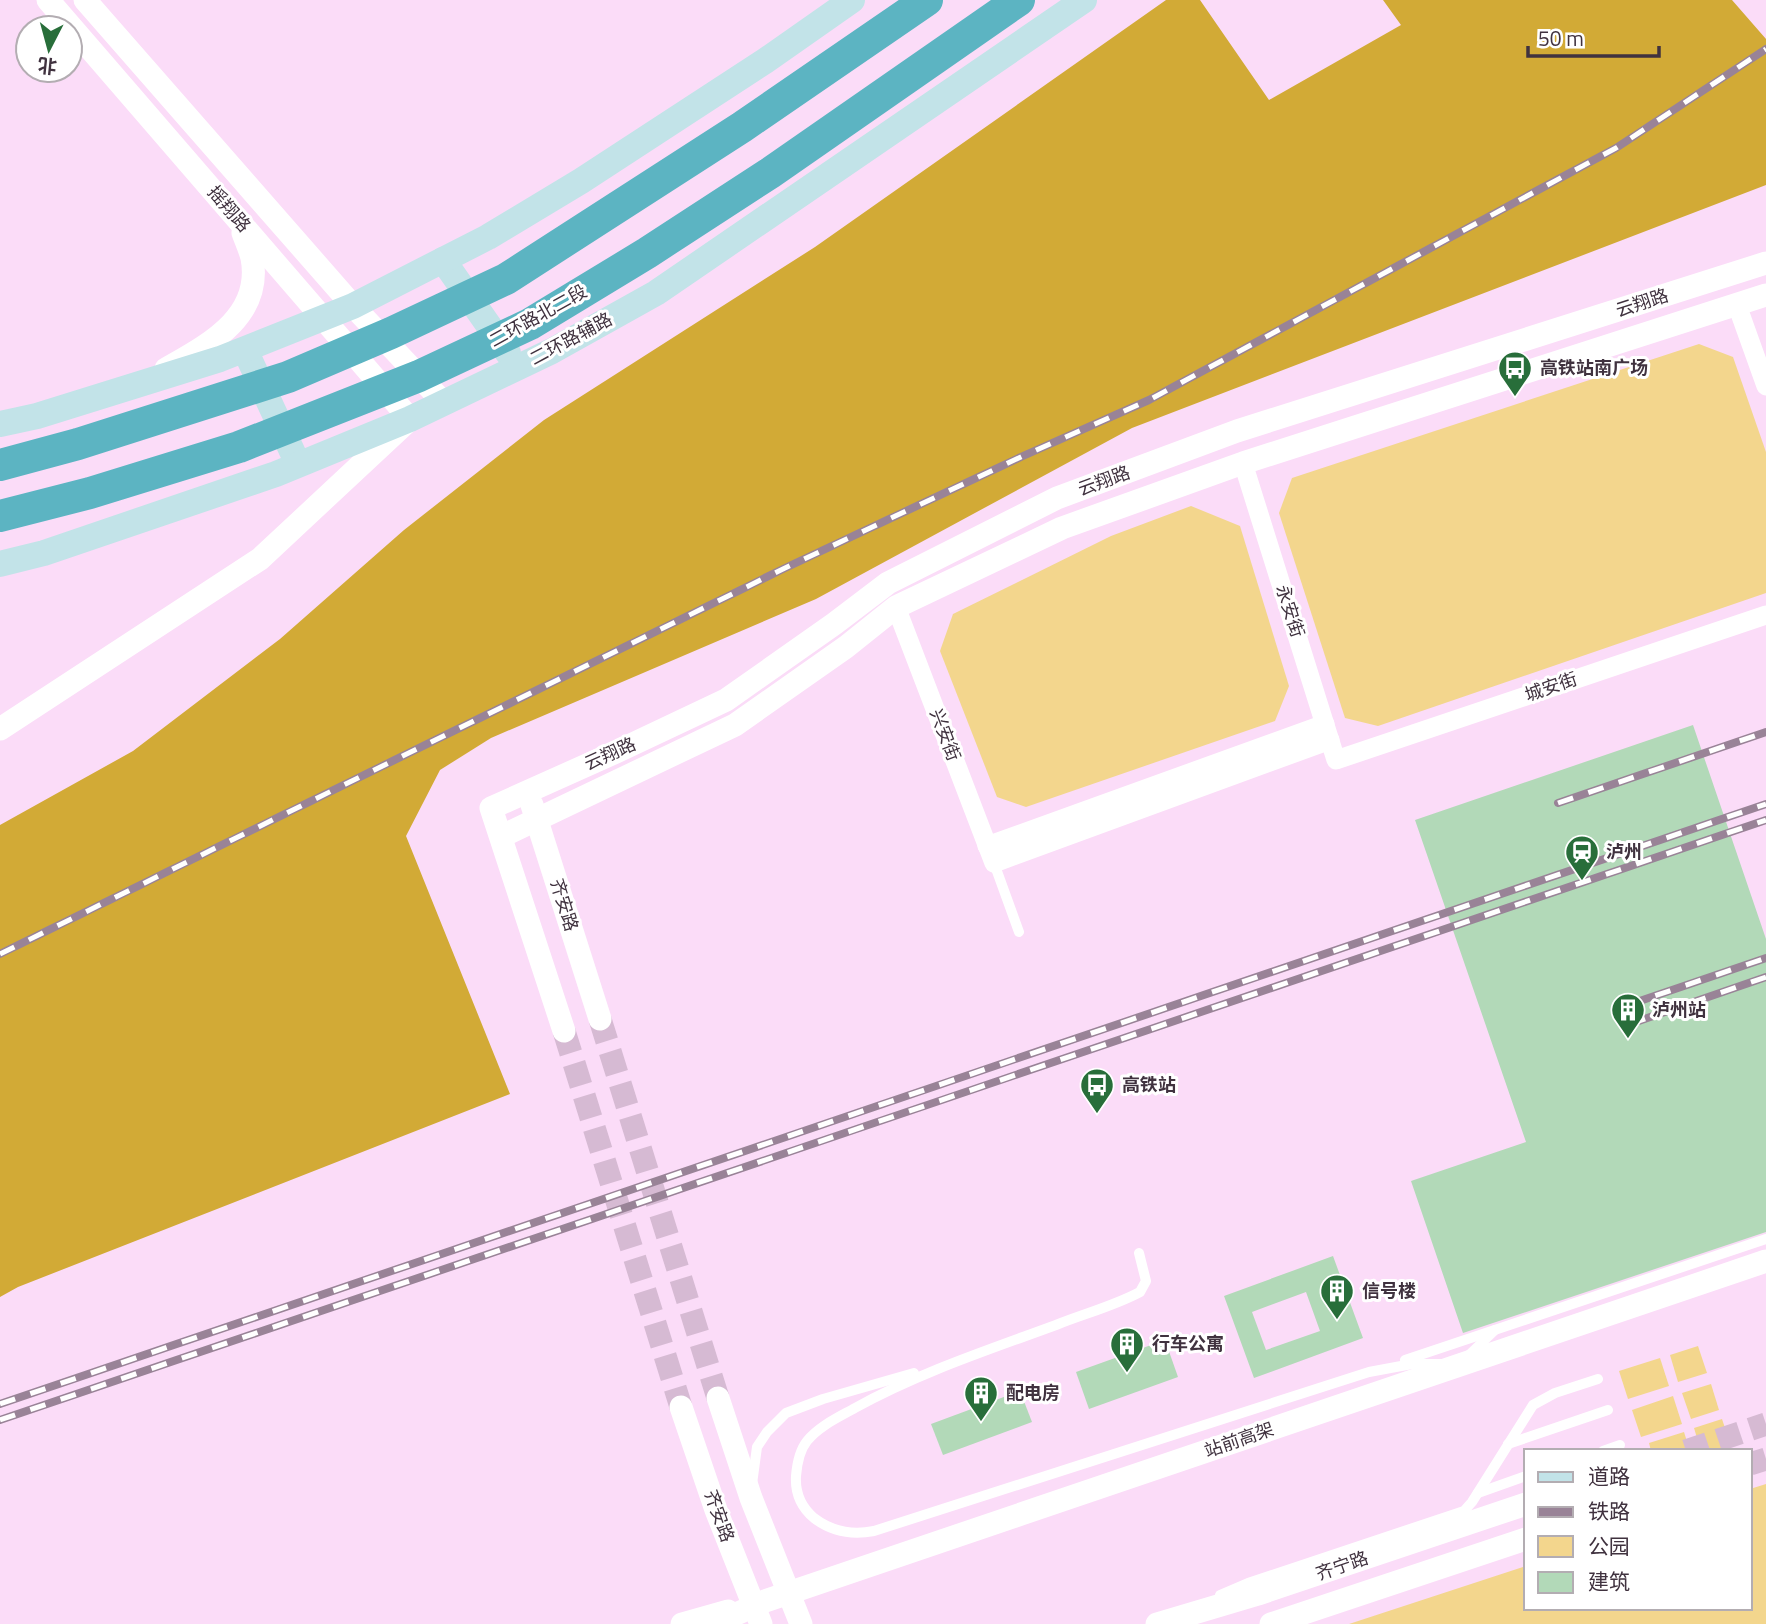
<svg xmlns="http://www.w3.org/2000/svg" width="1766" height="1624" font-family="'Titillium Web','Noto Sans SC',sans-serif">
<rect width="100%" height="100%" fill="#fbdcf8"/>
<g fill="#f3d68d">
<polygon points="1699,344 1733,357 1766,452 1766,593 1378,726 1345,718 1279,513 1292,478"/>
<polygon points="1191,506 1240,526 1289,686 1275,721 1026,807 997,797 940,651 953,614 1111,536"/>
<polygon points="1698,1346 1707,1373 1678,1382 1670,1355"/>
<polygon points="1660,1358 1669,1386 1628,1399 1619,1371"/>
<polygon points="1711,1384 1719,1410 1691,1419 1682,1393"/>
<polygon points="1673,1396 1682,1424 1641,1437 1632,1410"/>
<polygon points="1722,1419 1731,1446 1715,1451 1701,1451 1694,1428"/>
<polygon points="1684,1432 1690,1451 1651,1451 1649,1443"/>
<polygon points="1766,1484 1766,1624 1349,1624 1526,1566 1526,1608 1750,1608 1750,1489"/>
</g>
<polygon fill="#d2aa36" points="1166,0 1200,0 1269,100 1401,25 1383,0 1732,0 1766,39 1766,185 1132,428 816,599 491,738 440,770 406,836 510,1094 18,1287 0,1297 0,825 133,751 280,639 404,530 544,420 815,247"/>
<g fill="#b2d9b8" fill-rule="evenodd">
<polygon points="1693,725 1766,939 1766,1232 1463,1333 1411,1181 1526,1142 1415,820"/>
<path d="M1333,1256L1363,1338L1254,1378L1224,1296ZM1306,1292L1320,1331L1266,1350L1252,1312Z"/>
<polygon points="1165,1340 1178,1377 1089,1409 1076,1372"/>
<polygon points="1020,1391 1032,1422 943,1455 931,1424"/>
</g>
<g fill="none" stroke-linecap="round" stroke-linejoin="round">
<g stroke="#d6bad3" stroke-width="23" stroke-dasharray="23 11" stroke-linecap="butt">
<polyline points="600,1019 718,1398"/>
<polyline points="564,1031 681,1407"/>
<polyline points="1686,1451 1766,1424"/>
<polyline points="1750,1464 1766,1459"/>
</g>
<g stroke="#fff" stroke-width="10">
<polyline points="994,863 1019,932"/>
<path d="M1139,1253L1146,1281L1140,1292C1114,1306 1083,1314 1056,1325C988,1350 918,1373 855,1408C839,1417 819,1426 807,1441C799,1451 797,1464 796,1476C795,1493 801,1507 814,1518C832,1532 853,1535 874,1531L1369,1372L1412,1364H1443"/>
<polyline points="1468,1356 1495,1330"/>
<polyline points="1405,1360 1766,1239"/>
<polyline points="1508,1444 1608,1410"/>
<polyline points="1603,1451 1620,1445"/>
<polyline points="752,1484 757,1447 767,1432 786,1413 823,1399 914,1373"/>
<polyline points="1478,1493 1526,1476"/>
<polyline points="1220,1595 1248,1583 1464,1511 1472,1502 1533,1405 1555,1393 1598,1379"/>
</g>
<g stroke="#fff" stroke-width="19">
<polyline points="1737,305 1766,386"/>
<polyline points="1243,463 1336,760 1766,615"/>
<polyline points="896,607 994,863 1330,740"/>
<polyline points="987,846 1325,724"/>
</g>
<g stroke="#fff" stroke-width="23">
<polyline points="85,0 353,306 444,403"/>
<path d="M166,369C208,345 263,317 252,258C250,250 246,241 243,233"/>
<polyline points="0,729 260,559 410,419 48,0"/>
<polyline points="532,805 600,1019"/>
<polyline points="502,836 735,725 846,647 896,607 1062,528 1243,463 1766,295"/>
<polyline points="564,1031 491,808 616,752 726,700 834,624 888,583 1057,498 1237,431 1766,263"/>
<polyline points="718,1398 751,1498 801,1624"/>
<polyline points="681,1407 716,1510 761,1624"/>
<polyline points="682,1624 728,1611"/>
<polyline points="714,1624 765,1601 1766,1261"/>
<polyline points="1157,1624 1258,1594 1526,1504"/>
<polyline points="1271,1624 1526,1539"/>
</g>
<g stroke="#c2e3e8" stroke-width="26">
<polyline points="443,260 508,353"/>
<polyline points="245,350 298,464"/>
<polyline points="0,424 37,416 220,359 353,306 488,237 581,181 765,61 852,0"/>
<polyline points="0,564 44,553 276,474 410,419 552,351 656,293 1084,0"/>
</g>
<g stroke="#5cb4c2" stroke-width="32">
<polyline points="0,465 78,444 288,377 391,333 506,279 742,127 927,0"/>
<polyline points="0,516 90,493 239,447 419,376 530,324 647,253 770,173 1019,0"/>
</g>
<g stroke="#998397" stroke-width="8">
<g id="rail">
<polyline points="1558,803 1766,732"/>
<polyline points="0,954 783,569 1023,456 1149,400 1616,148 1766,49"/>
<polyline points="1625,1006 1766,958"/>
<polyline points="1630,1024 1766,977"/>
<polyline points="0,1404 1766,804"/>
<polyline points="0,1420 1766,820"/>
</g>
</g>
<use href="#rail" stroke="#fff" stroke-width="5" stroke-dasharray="16" stroke-linecap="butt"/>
</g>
<defs>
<g id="bus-pin" transform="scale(1.75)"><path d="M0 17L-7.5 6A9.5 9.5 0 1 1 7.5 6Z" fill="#286e3a" stroke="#fff"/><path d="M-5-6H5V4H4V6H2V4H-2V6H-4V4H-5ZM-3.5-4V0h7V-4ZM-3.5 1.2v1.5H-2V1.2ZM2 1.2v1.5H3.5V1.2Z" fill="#fff"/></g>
<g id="station-pin" transform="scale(1.75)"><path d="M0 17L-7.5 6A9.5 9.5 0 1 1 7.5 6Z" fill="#286e3a" stroke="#fff"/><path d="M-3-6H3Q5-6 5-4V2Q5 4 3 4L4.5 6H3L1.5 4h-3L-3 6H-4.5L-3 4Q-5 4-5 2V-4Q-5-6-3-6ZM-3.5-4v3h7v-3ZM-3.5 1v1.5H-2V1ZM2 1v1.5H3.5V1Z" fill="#fff"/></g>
<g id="building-pin" transform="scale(1.75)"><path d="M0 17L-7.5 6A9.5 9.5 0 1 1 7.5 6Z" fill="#286e3a" stroke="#fff"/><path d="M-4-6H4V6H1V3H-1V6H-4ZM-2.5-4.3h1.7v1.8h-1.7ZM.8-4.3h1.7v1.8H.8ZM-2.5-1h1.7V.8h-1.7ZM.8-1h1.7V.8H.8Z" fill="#fff"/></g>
</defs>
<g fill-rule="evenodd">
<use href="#bus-pin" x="1515" y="368"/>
<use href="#station-pin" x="1582" y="852"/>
<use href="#building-pin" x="1628" y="1010"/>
<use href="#bus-pin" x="1097" y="1085"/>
<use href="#building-pin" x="1337" y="1291"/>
<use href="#building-pin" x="1127" y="1344"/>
<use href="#building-pin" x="981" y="1393"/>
</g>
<g text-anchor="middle" stroke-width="6" stroke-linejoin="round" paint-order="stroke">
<g font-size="18" fill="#40323f" stroke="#fff">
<text transform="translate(229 209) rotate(49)" y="6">摇翔路</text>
<text transform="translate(1642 303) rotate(-18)" y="6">云翔路</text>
<text transform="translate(538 316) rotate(-29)" y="6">二环路北二段</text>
<text transform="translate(571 339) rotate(-28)" y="6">二环路辅路</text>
<text transform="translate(1104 481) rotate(-20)" y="6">云翔路</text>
<text transform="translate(1290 611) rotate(72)" y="6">永安街</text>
<text transform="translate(1551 687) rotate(-19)" y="6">城安街</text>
<text transform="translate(945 735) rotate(69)" y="6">兴安街</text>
<text transform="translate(610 754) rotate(-24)" y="6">云翔路</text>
<text transform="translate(564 905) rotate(73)" y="6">齐安路</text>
<text transform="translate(1239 1440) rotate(-19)" y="6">站前高架</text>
<text transform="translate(719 1516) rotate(70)" y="6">齐安路</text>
<text transform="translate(1342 1566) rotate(-19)" y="6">齐宁路</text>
</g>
<g font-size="18" font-weight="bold" fill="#40323f" stroke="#fff" text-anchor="start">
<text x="1540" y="374">高铁站南广场</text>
<text x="1606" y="858">泸州</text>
<text x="1652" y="1016">泸州站</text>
<text x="1122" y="1091">高铁站</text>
<text x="1362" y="1297">信号楼</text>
<text x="1152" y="1350">行车公寓</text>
<text x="1006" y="1399">配电房</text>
</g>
</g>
<rect x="1524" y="1449" width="228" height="161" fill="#ffffff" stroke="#b3adb2" stroke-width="2"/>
<rect x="1538" y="1472" width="35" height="10" fill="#c2e3e8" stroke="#b3adb2" stroke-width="2"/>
<text x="1588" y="1484" font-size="21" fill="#40323f">道路</text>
<rect x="1538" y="1507" width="35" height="10" fill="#998397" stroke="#b3adb2" stroke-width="2"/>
<text x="1588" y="1519" font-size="21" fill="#40323f">铁路</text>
<rect x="1538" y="1536" width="35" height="21" fill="#f3d68d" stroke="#b3adb2" stroke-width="2"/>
<text x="1588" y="1554" font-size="21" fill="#40323f">公园</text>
<rect x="1538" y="1572" width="35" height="21" fill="#b2d9b8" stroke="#b3adb2" stroke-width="2"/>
<text x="1588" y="1589" font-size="21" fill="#40323f">建筑</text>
<g transform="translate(49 49) rotate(186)"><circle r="33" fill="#ffffff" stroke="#b3adb2" stroke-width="2"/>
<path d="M0-5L12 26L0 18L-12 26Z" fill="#286e3a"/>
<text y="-10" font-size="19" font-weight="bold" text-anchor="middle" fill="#40323f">北</text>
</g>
<path d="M1528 46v10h131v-10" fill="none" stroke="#40323f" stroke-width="3.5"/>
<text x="1538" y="46" font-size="21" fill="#40323f" stroke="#ffffff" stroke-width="5" paint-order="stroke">50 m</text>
</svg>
